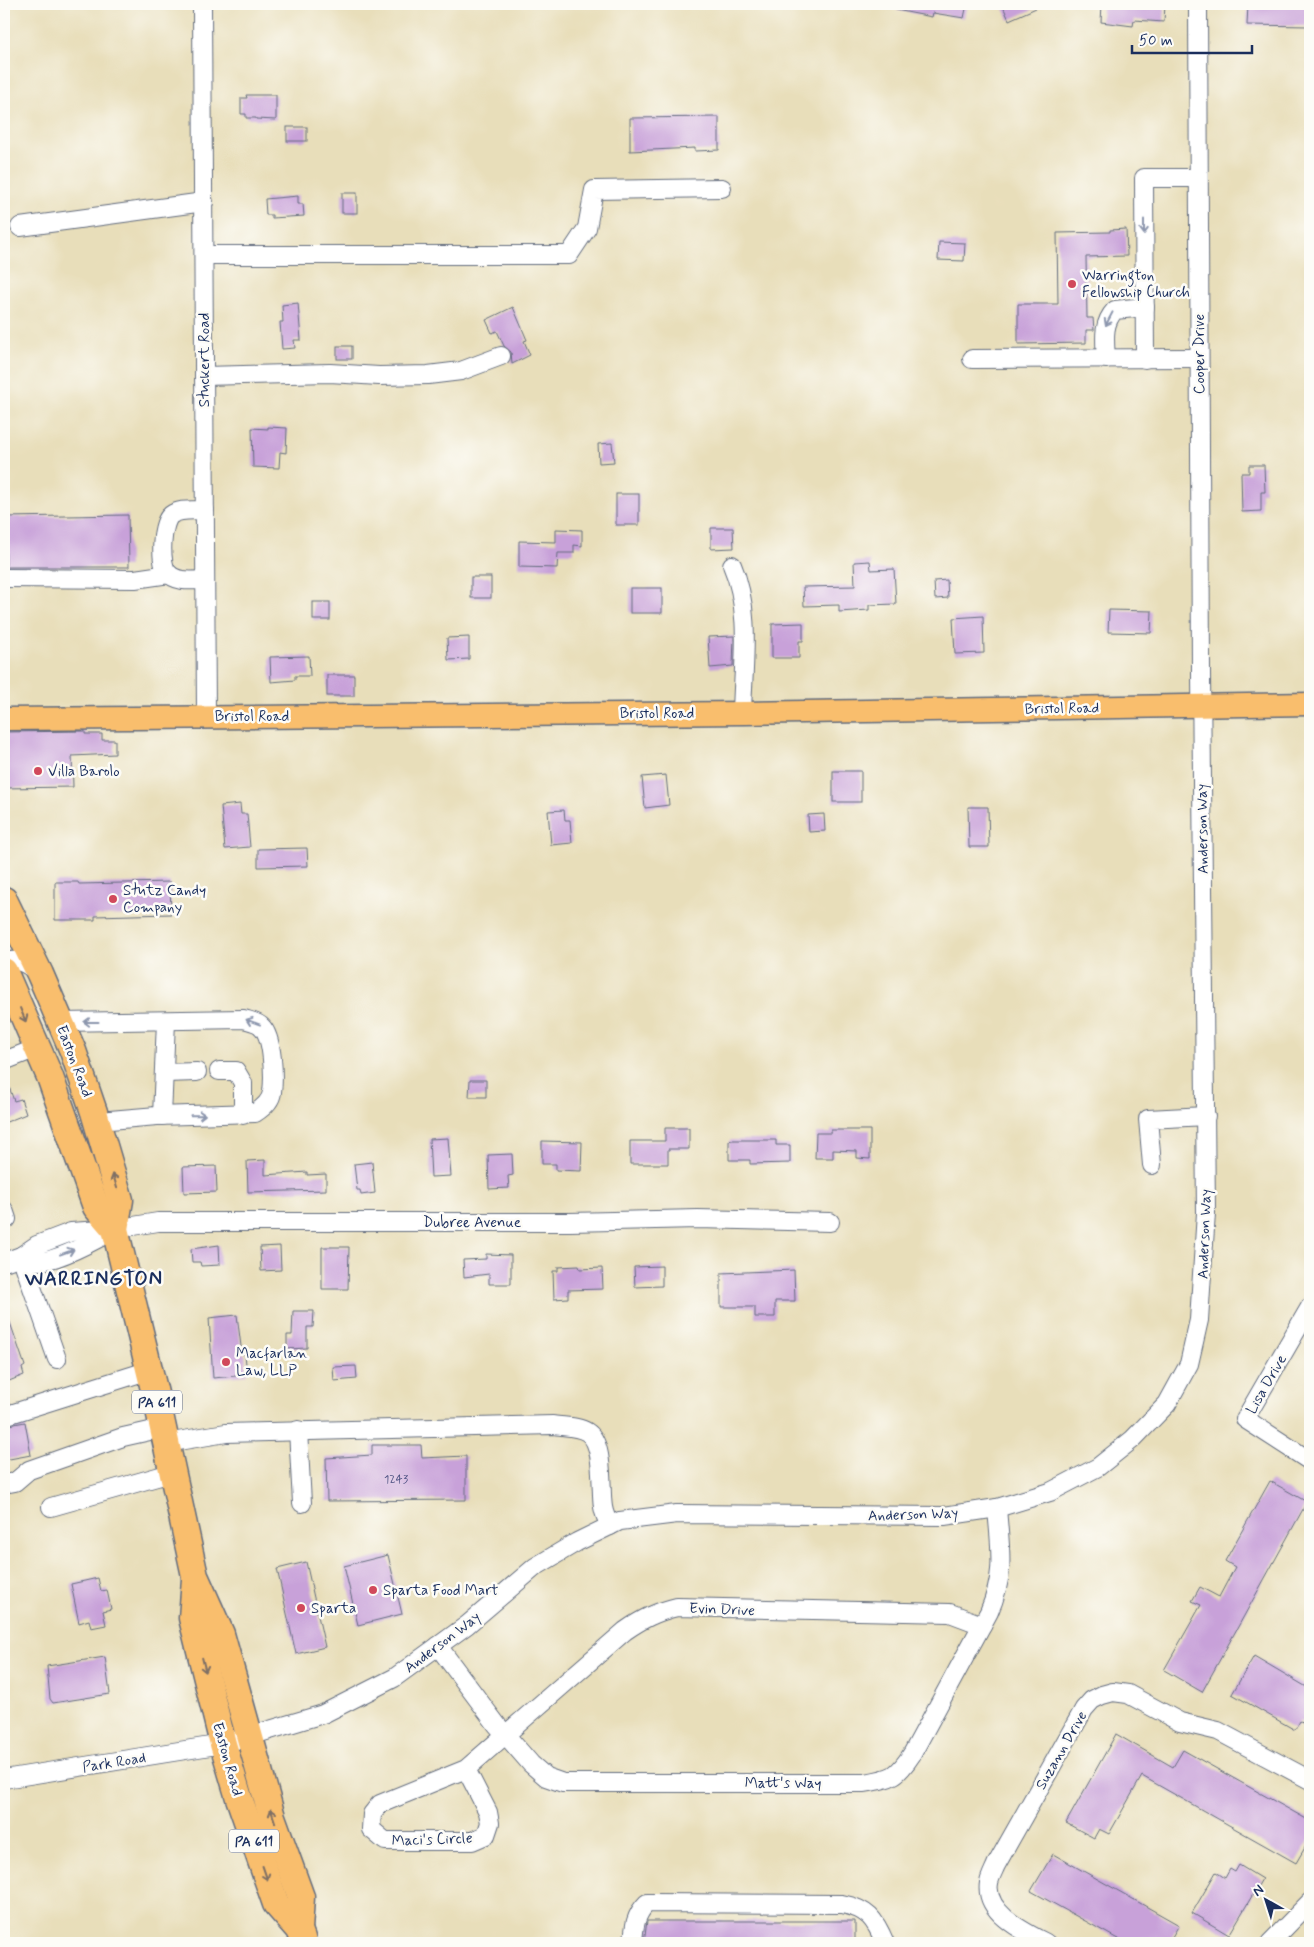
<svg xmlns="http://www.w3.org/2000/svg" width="1314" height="1947" font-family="Mynerve,sans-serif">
<rect width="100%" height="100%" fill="#fdfcf7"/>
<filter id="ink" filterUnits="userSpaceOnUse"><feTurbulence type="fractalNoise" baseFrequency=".02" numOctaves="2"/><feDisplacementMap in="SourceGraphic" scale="10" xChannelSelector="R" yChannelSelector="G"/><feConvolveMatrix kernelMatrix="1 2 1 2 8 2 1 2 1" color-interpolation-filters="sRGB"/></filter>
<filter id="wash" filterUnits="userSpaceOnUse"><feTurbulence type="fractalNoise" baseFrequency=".0096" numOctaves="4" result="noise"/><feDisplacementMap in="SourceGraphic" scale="20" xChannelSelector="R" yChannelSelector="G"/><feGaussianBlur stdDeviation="1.12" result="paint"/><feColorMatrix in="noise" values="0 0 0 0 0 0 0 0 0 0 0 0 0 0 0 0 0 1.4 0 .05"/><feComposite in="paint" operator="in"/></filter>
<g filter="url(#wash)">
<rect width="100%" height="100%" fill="#e8deba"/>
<g id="blocks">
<g fill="#c8a1d9">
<polygon points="897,4 967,4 964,18 933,13 932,17 896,10"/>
<polygon points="1002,4 1045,4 1009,20"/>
<polygon points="1102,4 1165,4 1164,22 1134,20 1133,26 1101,22"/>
<polygon points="1248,4 1308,4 1308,26 1247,25"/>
<polygon points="246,95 276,95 276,120 256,119 256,118 246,118 246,114 241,114 241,98 247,98"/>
<polygon points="719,117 719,150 695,151 695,148 630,151 630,118"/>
<rect x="287" y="127" width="20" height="14"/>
<rect x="342" y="193" width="15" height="20"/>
<polygon points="298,196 298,204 303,204 304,216 272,218 272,215 266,215 265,199"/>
<polygon points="1126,229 1127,256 1086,257 1087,318 1093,318 1094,330 1086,330 1086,343 1018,344 1018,304 1058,304 1057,233 1110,232 1110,230"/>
<polygon points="939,242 965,243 964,261 938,260"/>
<polygon points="298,303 301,340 294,340 295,348 282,349 280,322 283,322 282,305"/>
<polygon points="513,307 527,340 524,341 530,355 512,364 511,352 504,346 497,331 492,333 486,320"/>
<rect x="337" y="346" width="15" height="13"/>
<polygon points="268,427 287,428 286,453 280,452 279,468 253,467 252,428 268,429"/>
<polygon points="612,443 614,462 599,463 598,444"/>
<polygon points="1249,465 1264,465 1265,492 1261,492 1261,511 1242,512 1241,473 1249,473"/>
<rect x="616" y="494" width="23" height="31"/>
<polygon points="128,515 129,567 6,567 5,517"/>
<polygon points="711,528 733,528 734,548 711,549"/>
<polygon points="556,529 582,530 582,546 574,545 574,553 558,553 557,568 519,567 519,541 556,542"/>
<polygon points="870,561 871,570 894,569 896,604 869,605 869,610 839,612 839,605 804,606 803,587 855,586 854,562"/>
<rect x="471" y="577" width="20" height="21"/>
<polygon points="947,580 948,598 935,599 934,581"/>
<rect x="630" y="588" width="32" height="25"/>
<rect x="313" y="602" width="17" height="18"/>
<polygon points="1109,610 1152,611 1151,633 1108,632"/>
<polygon points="983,616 984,653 955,654 953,618"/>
<polygon points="803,623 803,641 799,641 799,658 772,658 772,624"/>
<polygon points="734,636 733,666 710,668 708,637"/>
<polygon points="469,637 469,659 448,660 447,638"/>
<polygon points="309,656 310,676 295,676 295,680 271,682 270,657"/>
<rect x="327" y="675" width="27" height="21"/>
<polygon points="85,731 85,734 102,734 102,740 115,740 115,754 72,756 73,787 4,788 4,732"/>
<rect x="833" y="771" width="28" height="31"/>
<polygon points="666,775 669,805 645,808 642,777"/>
<polygon points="240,804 241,814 247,814 250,847 225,849 221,806"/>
<polygon points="968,807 988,807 989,847 969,847"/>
<polygon points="564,810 565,820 570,820 572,843 551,845 548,811"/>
<polygon points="824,814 825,831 809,832 808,815"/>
<polygon points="307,848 308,866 258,867 258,849"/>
<polygon points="55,882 78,882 79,884 170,882 171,914 95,916 95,920 55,920"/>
<polygon points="6,1078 14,1101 21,1099 26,1114 4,1123 4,1079"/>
<polygon points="470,1080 486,1080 486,1097 469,1097"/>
<polygon points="665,1128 689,1128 689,1149 668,1149 668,1164 630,1164 630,1141 665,1141"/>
<polygon points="831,1130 870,1130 870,1159 857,1158 857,1151 833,1150 833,1158 815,1158 816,1133 831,1133"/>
<polygon points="448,1138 451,1176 431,1177 429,1139"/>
<polygon points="732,1140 776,1140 776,1145 790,1145 790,1163 750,1164 750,1160 729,1160 729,1141"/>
<polygon points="542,1141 582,1142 581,1171 556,1170 556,1164 542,1164"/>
<polygon points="512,1154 513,1175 508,1176 509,1188 489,1189 488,1155"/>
<polygon points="265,1160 265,1175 307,1172 307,1175 326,1174 326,1190 248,1192 247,1161"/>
<polygon points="372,1162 375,1193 361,1195 360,1190 357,1190 354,1164"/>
<polygon points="216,1166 217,1192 184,1193 183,1167"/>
<polygon points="219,1245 220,1265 201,1266 200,1262 192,1262 191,1249"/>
<polygon points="280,1246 281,1270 261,1271 260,1247"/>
<polygon points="322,1247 349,1247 348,1289 322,1289"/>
<polygon points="486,1254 511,1255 511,1284 489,1284 489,1274 464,1277 463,1260 486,1259"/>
<polygon points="579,1266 580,1269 602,1268 603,1289 568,1290 568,1298 554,1299 553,1271 558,1271 558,1267"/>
<polygon points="662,1266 662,1286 635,1287 634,1267"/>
<polygon points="794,1270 795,1301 775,1301 775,1317 755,1317 755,1307 721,1307 721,1273"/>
<polygon points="4,1311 6,1311 25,1366 22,1368 24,1375 4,1383"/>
<polygon points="293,1311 314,1311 313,1327 307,1327 307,1348 287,1349 287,1335 292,1335"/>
<polygon points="237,1315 242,1354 245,1354 247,1375 213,1378 209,1318"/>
<polygon points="356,1366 357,1379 334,1381 333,1367"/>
<polygon points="25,1422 31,1455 4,1460 4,1426"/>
<polygon points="372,1445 421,1445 422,1458 466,1456 466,1500 327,1501 326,1458 372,1455"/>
<polygon points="1270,1481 1307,1502 1202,1692 1164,1670 1201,1605 1192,1601 1200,1587 1219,1597 1235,1567 1225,1561"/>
<polygon points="388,1555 402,1614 358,1625 344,1566"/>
<polygon points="306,1562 325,1647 296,1654 277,1569"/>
<polygon points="98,1578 101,1591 107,1590 111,1609 103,1611 106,1625 91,1628 89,1620 79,1623 71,1584"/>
<polygon points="1254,1656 1310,1689 1310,1727 1300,1721 1295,1730 1232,1694"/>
<polygon points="105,1657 110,1694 53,1703 50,1699 47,1666"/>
<polygon points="1116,1734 1173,1767 1183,1750 1310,1821 1310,1839 1296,1863 1142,1776 1109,1834 1099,1829 1094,1838 1066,1823"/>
<polygon points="1053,1854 1179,1925 1169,1942 1164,1938 1161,1943 1125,1943 1031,1891"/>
<polygon points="1239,1865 1262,1879 1229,1935 1192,1913 1216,1872 1225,1878 1230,1869 1235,1872"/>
<polygon points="647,1921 855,1921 855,1943 644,1943"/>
</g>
</g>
</g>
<g filter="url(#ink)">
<use href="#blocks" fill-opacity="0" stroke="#636c7e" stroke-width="1"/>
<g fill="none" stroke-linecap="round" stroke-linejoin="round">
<g stroke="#636c7e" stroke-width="20">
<g id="minor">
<polyline points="202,4 206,716"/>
<polyline points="20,227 204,202"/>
<polyline points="204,255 569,255 587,228 594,190 722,188"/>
<polyline points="972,359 1199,358"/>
<path d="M1106,359C1105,340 1102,324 1115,310L1145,307"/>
<polyline points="1145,359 1144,178 1198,178"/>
<polyline points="204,376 330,373 379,376 428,375 461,371 501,356"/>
<path d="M205,510C194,511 180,508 171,515C161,523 159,564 168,573C177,583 193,580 205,580"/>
<path d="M732,565C752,611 743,665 742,713"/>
<polyline points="4,578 135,579 169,574"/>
<path d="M4,962C19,958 27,964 39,973"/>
<path d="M60,1022L244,1019C250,1021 258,1022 262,1027C273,1038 274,1077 272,1092C271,1101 263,1108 255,1113L157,1116L98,1121"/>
<polyline points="4,1061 37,1048"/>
<polyline points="219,1071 236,1071 243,1083 243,1115"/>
<polyline points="164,1073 197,1072"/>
<polyline points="162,1116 166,1021"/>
<polyline points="1152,1165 1148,1119 1206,1116"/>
<polyline points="4,1210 7,1219 4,1220"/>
<polyline points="21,1256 57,1359"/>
<path d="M21,1256C26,1258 31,1261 36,1261C54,1263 94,1241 110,1232"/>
<polyline points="4,1262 21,1256 37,1245 71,1232 115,1229 158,1222 570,1222 698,1219 830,1222"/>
<polyline points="1310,1307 1245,1419 1310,1461"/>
<polyline points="4,1416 150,1370"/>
<polyline points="298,1430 302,1503"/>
<path d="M166,1443L226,1433L553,1425C563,1427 578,1426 587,1432C605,1443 600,1489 603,1507C604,1514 607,1520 610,1526"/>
<polyline points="4,1484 15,1482 29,1470 123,1437 163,1428"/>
<polyline points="51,1507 171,1473"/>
<path d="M438,1646L497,1725L531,1764L546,1777L563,1783H865C893,1778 897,1777 912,1754L989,1612C1006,1573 1000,1549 997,1508"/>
<path d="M466,1769L488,1812L490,1823L486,1835L472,1841H385L371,1829L372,1814L380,1804L466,1769L625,1631C642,1619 656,1612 677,1607L950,1613L982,1625"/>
<polyline points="4,1779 223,1744 323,1714 394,1678 467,1625 535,1567 577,1542 620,1521 677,1514 944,1516 997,1508 1050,1492 1098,1467 1133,1439 1167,1404 1189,1364 1199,1320 1206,1213 1201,673 1198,4"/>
<path d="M633,1943C634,1927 635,1915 647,1903L842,1904C868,1909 875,1919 885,1943"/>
<path d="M1046,1943C1025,1932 984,1913 989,1883C990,1877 994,1870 996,1865L1084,1709L1092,1700L1102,1695L1113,1692L1128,1694L1180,1722L1218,1731L1310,1780"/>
<polyline points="1270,1943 1310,1902"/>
</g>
</g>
<g stroke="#636c7e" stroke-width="25">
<polyline id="major" points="4,719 746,713 1310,704"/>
</g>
<g stroke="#636c7e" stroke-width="29">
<g id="highway">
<polyline points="4,900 40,974 73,1051 94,1112 120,1200 115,1229 159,1410 195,1576 221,1634 272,1817 301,1897 299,1930"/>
<polyline points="4,971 50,1077 96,1207 115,1229"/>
<polyline points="195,1579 192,1618 223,1744 239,1798 276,1904 299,1930 302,1938"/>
</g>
</g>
<use href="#minor" stroke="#fff" stroke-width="18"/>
<use href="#major" stroke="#f9be6d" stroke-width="22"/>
<use href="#highway" stroke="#f9be6d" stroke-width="26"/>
</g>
<defs><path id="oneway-shaft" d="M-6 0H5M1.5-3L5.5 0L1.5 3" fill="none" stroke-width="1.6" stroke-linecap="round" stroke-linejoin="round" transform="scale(1.25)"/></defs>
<g stroke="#8d97ae">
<use href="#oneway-shaft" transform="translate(1144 227) rotate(90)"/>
<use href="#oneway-shaft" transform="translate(1109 319) rotate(118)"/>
<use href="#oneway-shaft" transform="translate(91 1022) rotate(-180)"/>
<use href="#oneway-shaft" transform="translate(253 1022) rotate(-160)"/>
<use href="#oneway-shaft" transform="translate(198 1115) rotate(-1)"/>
<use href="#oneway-shaft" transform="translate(67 1252) rotate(-20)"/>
</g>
<g stroke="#7f6f65">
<use href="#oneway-shaft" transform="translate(23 1015) rotate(67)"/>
<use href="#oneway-shaft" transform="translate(115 1181) rotate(-106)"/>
<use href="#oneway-shaft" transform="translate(204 1665) rotate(76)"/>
<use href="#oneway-shaft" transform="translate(273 1816) rotate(-108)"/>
<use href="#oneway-shaft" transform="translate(265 1873) rotate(71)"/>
</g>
</g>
<g fill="#d1495b" stroke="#fdfcf7" stroke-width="2">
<circle cx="1072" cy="284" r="5"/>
<circle cx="38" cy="771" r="5"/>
<circle cx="113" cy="899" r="5"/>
<circle cx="226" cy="1362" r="5"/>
<circle cx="373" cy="1590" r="5"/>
<circle cx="301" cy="1608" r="5"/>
</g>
<g text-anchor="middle" stroke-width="5" stroke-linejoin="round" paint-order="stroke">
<g font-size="12" fill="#464c7d">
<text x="396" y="1483">1243</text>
</g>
<g fill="#fdfcf7" stroke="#5f6c8c" stroke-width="1">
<rect x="132" y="1390.5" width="50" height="23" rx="4"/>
<rect x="229" y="1829.5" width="50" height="23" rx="4"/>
</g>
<g font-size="14" font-weight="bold" fill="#1b2f5e">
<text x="157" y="1407">PA 611</text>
<text x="254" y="1846">PA 611</text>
</g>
<g font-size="15" fill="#1b2f5e" stroke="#fdfcf7" text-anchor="start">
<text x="1082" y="280">Warrington<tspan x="1082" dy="17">Fellowship Church</tspan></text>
<text x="48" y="776">Villa Barolo</text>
<text x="123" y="895">Stutz Candy<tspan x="123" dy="17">Company</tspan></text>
<text x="236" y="1358">Macfarlan<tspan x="236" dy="17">Law, LLP</tspan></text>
<text x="383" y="1595">Sparta Food Mart</text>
<text x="311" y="1613">Sparta</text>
</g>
<g font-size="15" fill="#1b2f5e" stroke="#fdfcf7">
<text transform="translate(1199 354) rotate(-90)" y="5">Cooper Drive</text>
<text transform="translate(204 360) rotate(-90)" y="5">Stuckert Road</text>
<text transform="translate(1062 708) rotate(-1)" y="5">Bristol Road</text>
<text x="657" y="718">Bristol Road</text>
<text x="252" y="721">Bristol Road</text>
<text transform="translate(1202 829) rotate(-91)" y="5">Anderson Way</text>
<text transform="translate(75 1061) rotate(69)" y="5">Easton Road</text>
<text x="472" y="1227">Dubree Avenue</text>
<text transform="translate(1204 1234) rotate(-88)" y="5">Anderson Way</text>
<text transform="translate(1266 1384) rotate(-60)" y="5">Lisa Drive</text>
<text transform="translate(913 1514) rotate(-2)" y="5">Anderson Way</text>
<text transform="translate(722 1609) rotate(2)" y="5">Evin Drive</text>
<text transform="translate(442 1642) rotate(-37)" y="5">Anderson Way</text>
<text transform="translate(1061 1750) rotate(-60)" y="5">Suzann Drive</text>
<text transform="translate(228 1759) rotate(74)" y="5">Easton Road</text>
<text transform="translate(114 1762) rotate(-9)" y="5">Park Road</text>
<text x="783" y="1788">Matt's Way</text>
<text transform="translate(432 1839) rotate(-2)" y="5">Maci's Circle</text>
</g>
<g font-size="20" font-weight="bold" letter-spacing="1" fill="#1b2f5e" stroke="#fdfcf7">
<text x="94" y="1285">WARRINGTON</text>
</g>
</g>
<rect width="1314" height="1947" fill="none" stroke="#fdfcf7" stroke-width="20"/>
<g transform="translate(1266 1900) rotate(321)" stroke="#fdfcf7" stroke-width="4" paint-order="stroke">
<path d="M0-4L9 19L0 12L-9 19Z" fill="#1b2f5e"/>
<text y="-8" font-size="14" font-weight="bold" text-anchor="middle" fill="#1b2f5e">N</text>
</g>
<path d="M1132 45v8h120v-8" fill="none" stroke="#1b2f5e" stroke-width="2.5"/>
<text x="1139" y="45" font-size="15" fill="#1b2f5e" stroke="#fdfcf7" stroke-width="4" paint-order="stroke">50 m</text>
</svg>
